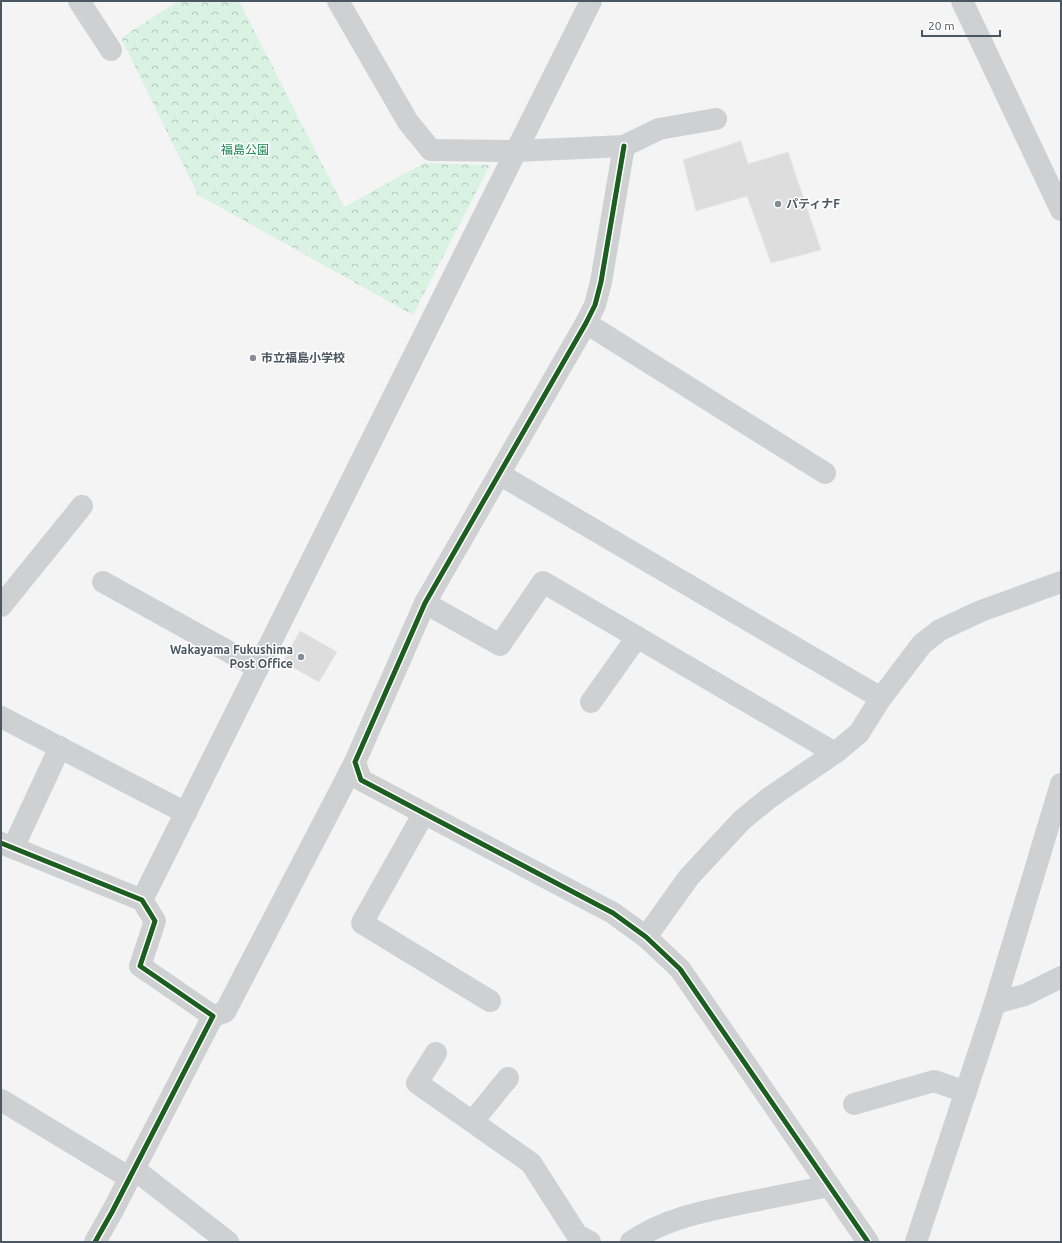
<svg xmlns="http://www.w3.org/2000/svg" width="1062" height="1243" font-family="Ubuntu,'Noto Sans JP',sans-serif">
<defs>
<pattern id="park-crowns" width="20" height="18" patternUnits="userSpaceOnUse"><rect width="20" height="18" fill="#d9f2e3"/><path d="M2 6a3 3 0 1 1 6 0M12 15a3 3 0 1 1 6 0" fill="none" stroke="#b2c7bb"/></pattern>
</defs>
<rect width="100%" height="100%" fill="#f4f4f4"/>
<polygon fill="url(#park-crowns)" points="178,1 239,1 344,207 424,163 490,165 413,315 198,195 121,38"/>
<g fill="#ddddde" stroke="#e5e6e7">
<polygon points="741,141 748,164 788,152 821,250 771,263 747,196 696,211 683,160"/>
<polygon points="300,631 337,652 319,682 283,662"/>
</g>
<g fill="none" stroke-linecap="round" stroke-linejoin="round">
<g stroke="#ced0d2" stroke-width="22">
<polyline points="79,1 111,50"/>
<polyline points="338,1 408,122 431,150 517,151 624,146 659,129 716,119"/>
<polyline points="962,1 1061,210"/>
<polyline points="624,146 601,282 595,305 586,323 425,603 355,762 361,780 613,913 646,937 680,969 868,1242"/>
<polyline points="586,323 825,473"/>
<polyline points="499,474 881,698"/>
<polyline points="103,582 258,668"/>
<polyline points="425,603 500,645 543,582 835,753"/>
<polyline points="1,606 82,506"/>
<polyline points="591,702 637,637"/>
<polyline points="1,717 186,813"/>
<polyline points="424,813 362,923 490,1001"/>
<polyline points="1,843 142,900 155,921 140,966 213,1016 112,1212 95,1242"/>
<polyline points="13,848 60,747"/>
<polyline points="142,900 591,1"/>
<polyline points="646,937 689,877 742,820 769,798 835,753 859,733 881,698 922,644 940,630 981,611 1061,582"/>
<polyline points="995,1003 1025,995 1061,977"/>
<polyline points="213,1016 225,1012 355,762"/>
<polyline points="436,1053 417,1083 531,1163 577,1235 590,1242"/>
<polyline points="1,1100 130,1178"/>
<polyline points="854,1104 934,1081 966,1092"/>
<polyline points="473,1121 508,1078"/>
<polyline points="134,1169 228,1242"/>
<path d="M631,1242C663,1219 702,1212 739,1204C769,1198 799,1192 829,1186"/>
<polyline points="916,1242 995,1003 1061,784"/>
</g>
<g stroke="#fff" stroke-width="8">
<g id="cycleway">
<polyline points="624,146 601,282 595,305 586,323 425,603 355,762 361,780 613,913 646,937 680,969 868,1242"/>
<polyline points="1,843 142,900 155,921 140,966 213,1016 112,1212 95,1242"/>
</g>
</g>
<use href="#cycleway" stroke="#1b5e20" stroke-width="5"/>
</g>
<g fill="#868d94" stroke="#fff" stroke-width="1.5">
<circle cx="778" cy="204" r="4"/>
<circle cx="253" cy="358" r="4"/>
<circle cx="301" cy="657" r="4"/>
</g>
<g text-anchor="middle" stroke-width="3" stroke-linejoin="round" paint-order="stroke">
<g font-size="12" fill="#17864f" stroke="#fff">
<text x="245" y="154">福島公園</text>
</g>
<g font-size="12" font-weight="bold" fill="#4a5661" stroke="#fff" text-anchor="start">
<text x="786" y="208">パティナF</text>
<text x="261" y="362">市立福島小学校</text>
<text x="293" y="654" text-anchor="end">Wakayama Fukushima<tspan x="293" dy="14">Post Office</tspan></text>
</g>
</g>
<rect width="1062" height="1243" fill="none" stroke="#4a5661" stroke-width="4"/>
<path d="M922 30v6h78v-6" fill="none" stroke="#4a5661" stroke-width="2"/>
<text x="928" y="30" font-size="12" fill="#4a5661" stroke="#ffffff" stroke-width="3" paint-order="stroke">20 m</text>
</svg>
